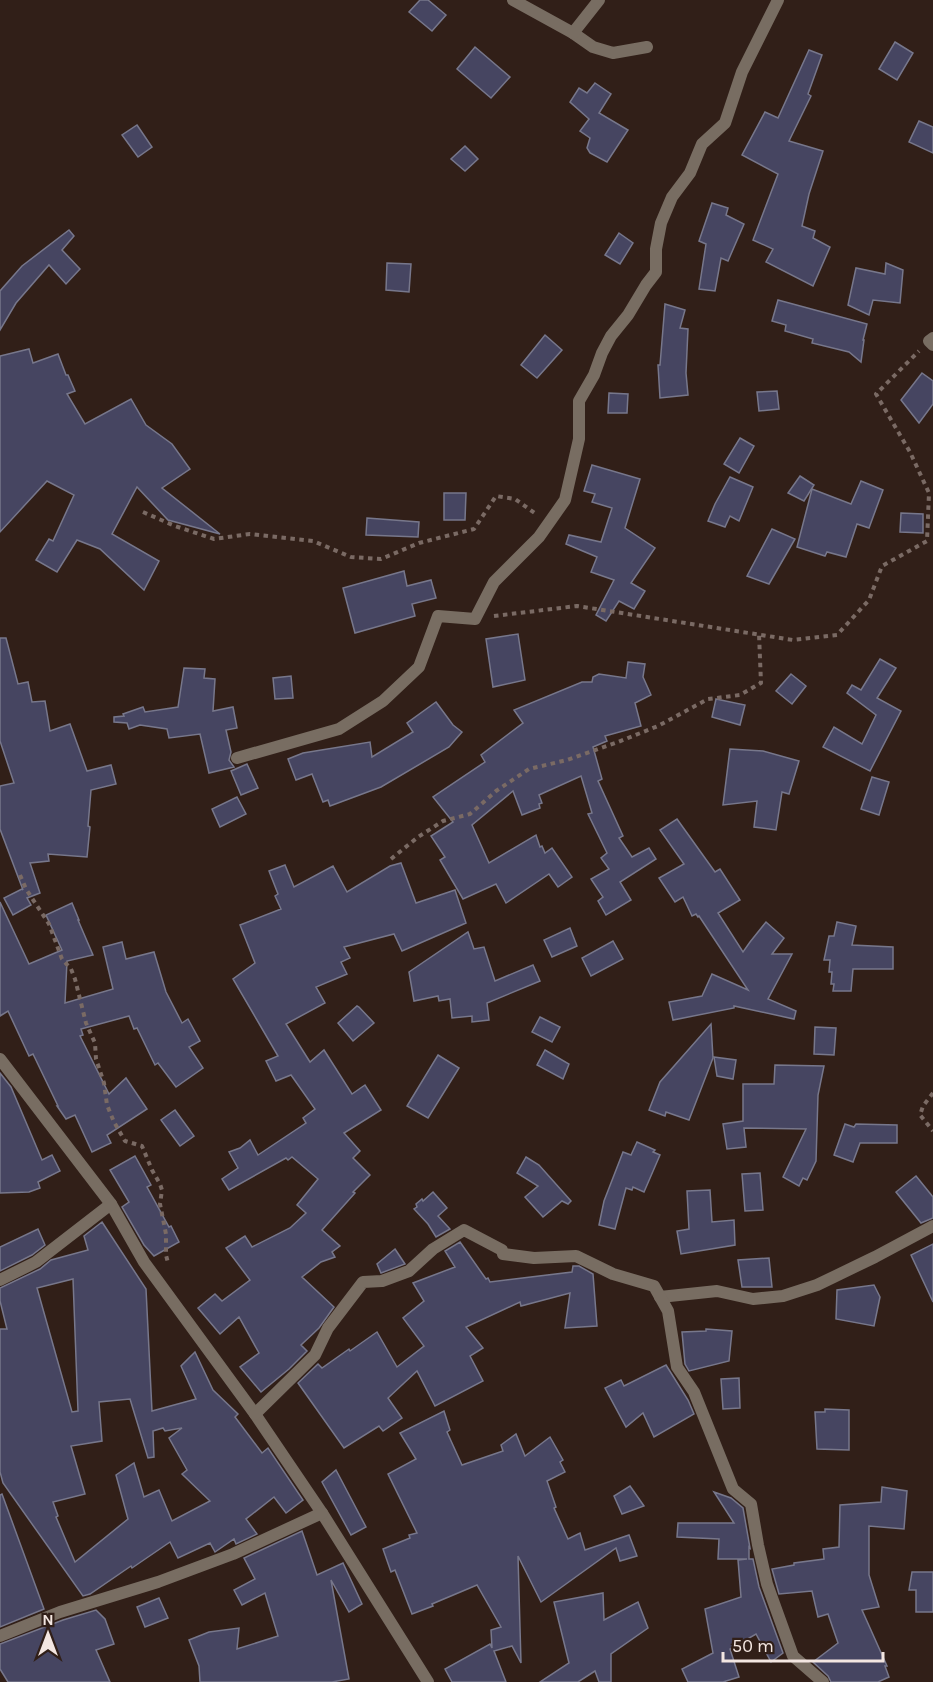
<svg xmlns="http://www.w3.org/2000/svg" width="933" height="1682" font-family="Karla,sans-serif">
<rect width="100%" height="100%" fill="#311f18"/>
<g fill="#464561" stroke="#77778b" stroke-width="1.5" fill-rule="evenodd">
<polygon points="420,0 428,0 446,15 432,31 409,12"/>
<polygon points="895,42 913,53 897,80 879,69"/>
<polygon points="475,47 510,77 491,98 457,69"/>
<polygon points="809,50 822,55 808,94 811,96 789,141 823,151 809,194 802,226 815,231 813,238 830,247 813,286 766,262 773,249 753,240 778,174 742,155 765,112 778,118"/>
<polygon points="595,83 611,94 599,113 628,130 607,162 590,153 587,148 590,138 580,131 589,119 570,102 579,88 587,93"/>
<polygon points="919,121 933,127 933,153 909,142"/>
<polygon points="137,125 152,147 138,157 122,135"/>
<polygon points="465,146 478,159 465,171 451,159"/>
<polygon points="712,203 728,208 726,215 744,224 728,261 721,258 715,291 699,289 706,244 699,241"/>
<polygon points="69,230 74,236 62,250 80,269 66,284 49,265 16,303 0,330 0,291 22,266"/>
<polygon points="619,233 633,243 620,264 605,255"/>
<polygon points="387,263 411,264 409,292 386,290"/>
<polygon points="886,263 903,270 900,303 873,300 869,315 848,305 856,268 885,274"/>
<polygon points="778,300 867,324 863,340 864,340 861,362 849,352 812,343 813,339 785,331 786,325 772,321"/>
<polygon points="665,304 685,310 680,328 688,329 686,373 688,395 660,398 658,365 660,365"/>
<polygon points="545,335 562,350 537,378 521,365"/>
<polygon points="29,349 33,363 58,354 66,375 68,375 75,391 67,394 85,424 131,399 146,425 172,444 190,469 162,488 220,534 168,520 137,487 112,534 159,561 144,590 100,549 77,540 57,572 36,560 49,539 53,541 74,495 47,481 0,532 0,356"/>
<polygon points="922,373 933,381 933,404 919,423 901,400"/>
<polygon points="777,391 779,409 759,411 757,392"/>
<polygon points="609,393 628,394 627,413 608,413"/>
<polygon points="740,438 754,446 739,473 724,464"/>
<polygon points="592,465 640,479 625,528 655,548 631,583 645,591 634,609 619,601 606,621 596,615 614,580 591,572 597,557 566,544 569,535 601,542 612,508 592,502 595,494 584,491"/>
<polygon points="800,476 814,485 804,501 788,493"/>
<polygon points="730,477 753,487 739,521 730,516 725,527 708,521 715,504"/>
<polygon points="861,481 883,490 869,528 857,524 846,557 827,552 825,556 797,547 812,489 851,504"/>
<polygon points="444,493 466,493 465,520 444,520"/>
<polygon points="901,513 923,514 923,533 900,532"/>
<polygon points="367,518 419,522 418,537 366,535"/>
<polygon points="772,529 795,539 769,584 747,576"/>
<polygon points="404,571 407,586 431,580 436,598 412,604 415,616 355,633 343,588"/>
<polygon points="518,634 525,680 493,687 486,639"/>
<polygon points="0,638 6,638 18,684 28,682 32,702 45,701 50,731 70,724 87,771 111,765 116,784 91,790 88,826 90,827 87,857 48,854 49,861 30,863 40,893 27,898 31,905 13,915 4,898 22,889 23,890 0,829 0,786 14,783 0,741"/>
<polygon points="880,659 896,668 877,698 901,711 870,771 823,747 834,727 862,744 876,715 847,693 852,685 861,690"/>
<polygon points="628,662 645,664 643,677 651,695 635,703 641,726 605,736 607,741 593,747 602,779 598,781 623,836 619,838 632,857 649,848 656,859 620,882 631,900 606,915 598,901 603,897 591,879 609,869 601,858 607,853 588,814 592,813 581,776 539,795 542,803 539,804 540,808 522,815 513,791 472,825 489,863 536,835 540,847 542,846 545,853 552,848 572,877 558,887 549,874 506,903 496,884 463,899 440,860 445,857 431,836 453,822 433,797 485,762 481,755 523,723 514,710 582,682 592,682 593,677 599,674 626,678"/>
<polygon points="184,668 205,669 204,678 215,679 213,711 233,707 237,728 226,730 231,752 229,760 234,767 209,773 200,734 169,738 167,729 140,725 129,729 127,723 114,722 114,717 124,716 123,714 143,707 145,712 178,707"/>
<polygon points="791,674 806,686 792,704 776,691"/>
<polygon points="291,676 293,698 275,699 273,678"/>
<polygon points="716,699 745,705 740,725 712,717"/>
<polygon points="436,702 453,725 462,732 449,747 381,787 330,806 328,800 323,802 312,774 296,780 288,759 303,753 370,742 372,757 413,732 407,723"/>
<polygon points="730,749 763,751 799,761 789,794 782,792 776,830 754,827 757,801 723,805"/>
<polygon points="247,764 258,788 241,795 231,771"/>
<polygon points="872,777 889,782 879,815 861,809"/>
<polygon points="237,797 246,814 220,827 212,809"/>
<polygon points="677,819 715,872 720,869 740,900 718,913 743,952 750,942 766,922 784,938 772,954 792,954 768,999 796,1011 794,1019 734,1006 734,1008 673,1020 669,1002 702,996 712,974 748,990 699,916 698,917 696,914 692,916 683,897 675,902 659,878 684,864 660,830"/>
<polygon points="401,863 416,903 455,890 466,923 402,951 394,934 344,947 350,958 341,962 347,974 316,987 325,1003 286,1024 310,1062 324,1050 352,1094 365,1085 381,1110 344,1133 360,1151 353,1158 370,1175 353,1192 355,1193 322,1230 340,1246 332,1252 335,1257 321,1262 302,1277 334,1307 319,1328 301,1345 307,1351 289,1369 261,1392 240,1367 259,1353 239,1317 220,1334 198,1308 215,1294 222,1301 250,1280 226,1248 245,1236 252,1247 290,1228 306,1213 297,1205 318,1179 292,1157 288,1160 286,1158 229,1190 222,1179 238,1168 229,1152 240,1148 250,1140 258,1155 306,1123 303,1118 315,1109 291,1075 276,1081 266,1061 278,1056 233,979 255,963 240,925 281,909 275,896 278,894 269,871 285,865 294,887 333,866 347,892 390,866"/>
<polygon points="0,902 29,964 62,950 46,915 72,903 79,920 78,920 93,955 67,961 65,1003 113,989 103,947 122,942 126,959 154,952 166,992 182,1023 188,1019 200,1041 189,1047 203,1068 176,1087 158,1063 155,1065 137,1028 134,1029 129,1016 81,1029 83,1035 80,1036 109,1094 126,1078 147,1109 107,1135 111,1143 92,1152 75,1115 66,1119 57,1106 58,1106 33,1054 29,1056 8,1011 0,1016"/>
<polygon points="837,922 856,926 852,945 893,947 893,969 853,969 851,991 833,991 834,984 831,984 832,972 829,972 830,960 824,960 829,936 834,936"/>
<polygon points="570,928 577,946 552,957 544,940"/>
<polygon points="468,932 474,949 484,947 495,981 533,965 540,981 487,1003 489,1020 472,1022 472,1016 452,1018 450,999 439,1001 438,996 414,1001 409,972"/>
<polygon points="613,941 623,959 591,976 582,958"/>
<polygon points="357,1006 359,1007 374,1023 353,1041 338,1023"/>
<polygon points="540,1017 560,1027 552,1042 532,1032"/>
<polygon points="711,1024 713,1058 689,1120 666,1112 665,1116 649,1110 660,1082"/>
<polygon points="815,1027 836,1028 834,1055 814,1054"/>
<polygon points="545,1050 569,1064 563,1079 537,1065"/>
<polygon points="438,1055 459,1068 428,1118 407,1106"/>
<polygon points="714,1057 736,1060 733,1079 717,1076"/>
<polygon points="775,1065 824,1066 818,1095 816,1161 807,1180 803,1178 799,1186 783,1177 806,1129 744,1128 746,1147 727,1149 723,1124 743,1121 743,1084 774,1084"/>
<polygon points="0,1073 11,1087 42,1160 52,1155 60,1171 38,1182 40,1188 29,1192 0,1193"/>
<polygon points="175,1110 194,1136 180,1146 161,1120"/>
<polygon points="845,1124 854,1127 856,1124 897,1125 897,1143 860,1143 853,1162 834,1155"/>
<polygon points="637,1142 655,1150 653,1152 660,1155 644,1192 633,1187 632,1190 626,1188 615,1229 599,1225 604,1201 623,1152 631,1155"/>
<polygon points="135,1156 151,1185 147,1187 169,1227 171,1226 179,1242 154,1256 144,1245 122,1207 129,1202 110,1170"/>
<polygon points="526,1157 539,1165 571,1201 568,1204 562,1201 543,1217 525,1197 538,1186 517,1173"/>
<polygon points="760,1173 763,1210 745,1211 742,1174"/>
<polygon points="916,1176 933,1197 933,1218 921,1223 896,1192"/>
<polygon points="710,1190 712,1222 734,1220 735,1245 681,1254 677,1231 689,1229 687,1191"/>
<polygon points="433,1192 447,1208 438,1216 450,1229 436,1237 428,1224 414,1209 417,1207 416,1204 422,1199 423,1201"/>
<path d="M102,1222L146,1289L152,1411L196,1399L181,1366L195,1352L213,1390L238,1414L235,1417L262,1453L268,1448L303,1500L286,1513L274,1497L246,1519L257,1534L236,1544L234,1539L215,1552L210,1543L178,1558L170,1542L132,1568L131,1566L90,1594L83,1596L3,1483L0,1472V1329H7L0,1301V1288L40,1269L51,1260L88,1250L84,1236ZM73,1279L78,1411L72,1412L37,1288ZM130,1399L148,1458L154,1457L153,1431L163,1428L165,1431L182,1428L169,1438L187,1470L182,1474L210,1501L172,1521L159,1490L144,1497L134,1463L116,1475L128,1519L75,1562L56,1517L58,1516L53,1502L85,1494L71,1446L102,1441L99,1402Z"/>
<polygon points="38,1229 45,1245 32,1255 0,1271 0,1247"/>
<polygon points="460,1242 486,1279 488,1278 490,1282 572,1272 573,1266 579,1266 593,1274 597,1326 565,1328 570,1293 521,1306 520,1302 466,1327 483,1348 470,1356 483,1381 435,1406 417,1371 388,1398 402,1418 383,1431 379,1426 344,1448 298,1383 318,1364 322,1368 349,1349 350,1351 377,1332 397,1367 424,1346 403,1318 424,1301 413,1283 455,1267 445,1251"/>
<polygon points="933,1244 933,1302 911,1255"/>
<polygon points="395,1249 405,1264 381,1273 377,1264"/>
<polygon points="769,1258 772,1287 742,1287 738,1260"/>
<polygon points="874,1285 880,1297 874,1326 836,1319 837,1290"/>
<polygon points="706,1329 732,1331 729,1361 689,1371 685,1364 682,1332 706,1331"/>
<polygon points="666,1365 688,1400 694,1414 654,1437 643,1413 626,1427 605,1388 621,1380 624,1386"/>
<polygon points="739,1378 740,1408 723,1409 721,1379"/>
<polygon points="825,1409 849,1410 849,1450 817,1449 815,1412 825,1412"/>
<polygon points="444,1411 450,1430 447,1432 462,1465 503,1451 501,1445 516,1434 525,1456 550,1437 563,1460 560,1462 565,1472 547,1481 556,1507 554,1508 568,1539 580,1533 585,1550 629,1535 637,1556 620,1561 616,1548 541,1602 518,1556 521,1663 512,1646 494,1651 506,1682 452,1682 445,1669 490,1644 492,1648 491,1630 501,1627 477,1585 432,1604 433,1606 412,1614 395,1570 391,1572 383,1549 410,1538 409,1535 417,1533 388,1474 416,1459 400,1433"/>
<polygon points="336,1470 366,1527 351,1535 322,1482"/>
<polygon points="630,1486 644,1506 622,1514 614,1496"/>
<polygon points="882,1487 907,1491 904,1529 869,1526 869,1575 879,1607 862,1610 887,1666 885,1666 889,1677 878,1682 831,1682 828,1676 813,1662 838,1643 828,1614 818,1617 812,1591 779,1594 772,1569 794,1565 794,1563 824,1559 823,1549 839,1547 840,1505 881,1502"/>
<polygon points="714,1492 731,1498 743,1508 750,1548 749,1547 749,1559 753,1559 759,1587 783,1653 771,1662 756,1634 730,1649 739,1677 723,1682 688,1682 682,1669 713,1653 705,1609 741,1597 738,1560 747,1559 718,1559 719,1539 677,1537 678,1523 734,1523"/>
<polygon points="2,1494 44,1609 0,1627 0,1495"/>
<polygon points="302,1531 317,1575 343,1563 362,1604 349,1612 331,1580 349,1679 332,1682 200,1682 199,1666 189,1640 209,1632 239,1628 237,1649 278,1636 265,1593 242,1605 234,1590 255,1579 244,1558"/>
<polygon points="912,1572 933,1572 933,1612 916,1612 916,1590 909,1590"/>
<polygon points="603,1593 604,1620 638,1602 648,1628 611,1654 611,1682 599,1682 595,1671 578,1682 540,1682 569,1663 554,1602"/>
<polygon points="159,1598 168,1618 145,1627 137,1607"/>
<polygon points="96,1610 105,1619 114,1644 96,1650 110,1682 8,1682 0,1669 0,1644 63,1620"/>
</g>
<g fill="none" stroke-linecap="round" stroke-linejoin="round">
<g stroke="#7a6a64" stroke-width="4" stroke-dasharray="4.5 4.5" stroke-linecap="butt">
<polyline points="143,512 175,526 214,539 250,534 313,541 351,557 381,559 419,543 474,529 496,496 515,499 536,514"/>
<polyline points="494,616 577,606 793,640 837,635 869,600 882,566 927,541 929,493 910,452 876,394 919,351"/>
<polyline points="391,859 418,837 443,821 470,814 496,791 529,769 567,760 618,742 658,726 708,699 740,695 761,683 759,634"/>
<polyline points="20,875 26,889 49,924 62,959 71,969 75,979 86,1023 95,1043 96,1059 104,1083 107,1105 114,1122 125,1141 142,1146 152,1170 160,1184 162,1190 160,1204 166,1234 166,1255 168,1263"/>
<polyline points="933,1093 923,1106 920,1115 933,1131"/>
</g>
<g stroke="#786d62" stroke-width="12">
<polyline points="513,0 573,33 593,47 613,53 647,47"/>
<polyline points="573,33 599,0"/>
<polyline points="933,338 929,341 933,345"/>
<polyline points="237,758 339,729 383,701 419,667 438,616 475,619 494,582 539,537 565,500 579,439 579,401 594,375 602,353 611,336 628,315 646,285 656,272 656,249 661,223 672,197 690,173 702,144 725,123 742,72 778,0"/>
<polyline points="0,1059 111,1204 144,1262 255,1414 322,1513 428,1682"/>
<polyline points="0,1280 36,1262 111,1204"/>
<polyline points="660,1297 717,1291 753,1299 783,1296 817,1285 875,1257 933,1226"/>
<polyline points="255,1414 315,1355 328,1328 363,1282 382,1281 409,1271 433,1249 464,1230 502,1250 503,1254 534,1258 576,1256 613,1274 654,1286 668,1311 677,1367 694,1392 733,1489 751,1504 758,1545 767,1584 793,1656 823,1682"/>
<polyline points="0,1636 60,1612 158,1582 233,1554 322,1513"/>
</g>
</g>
<g transform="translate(48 1634)" stroke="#311f18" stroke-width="4.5" paint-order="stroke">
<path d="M0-4.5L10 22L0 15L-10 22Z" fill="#f3e6e1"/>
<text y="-9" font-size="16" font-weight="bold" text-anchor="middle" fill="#f3e6e1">N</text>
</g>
<path d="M723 1652v9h160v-9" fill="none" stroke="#f3e6e1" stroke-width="3"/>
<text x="732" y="1652" font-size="18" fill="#f3e6e1" stroke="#311f18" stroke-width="4.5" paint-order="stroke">50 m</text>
</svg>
